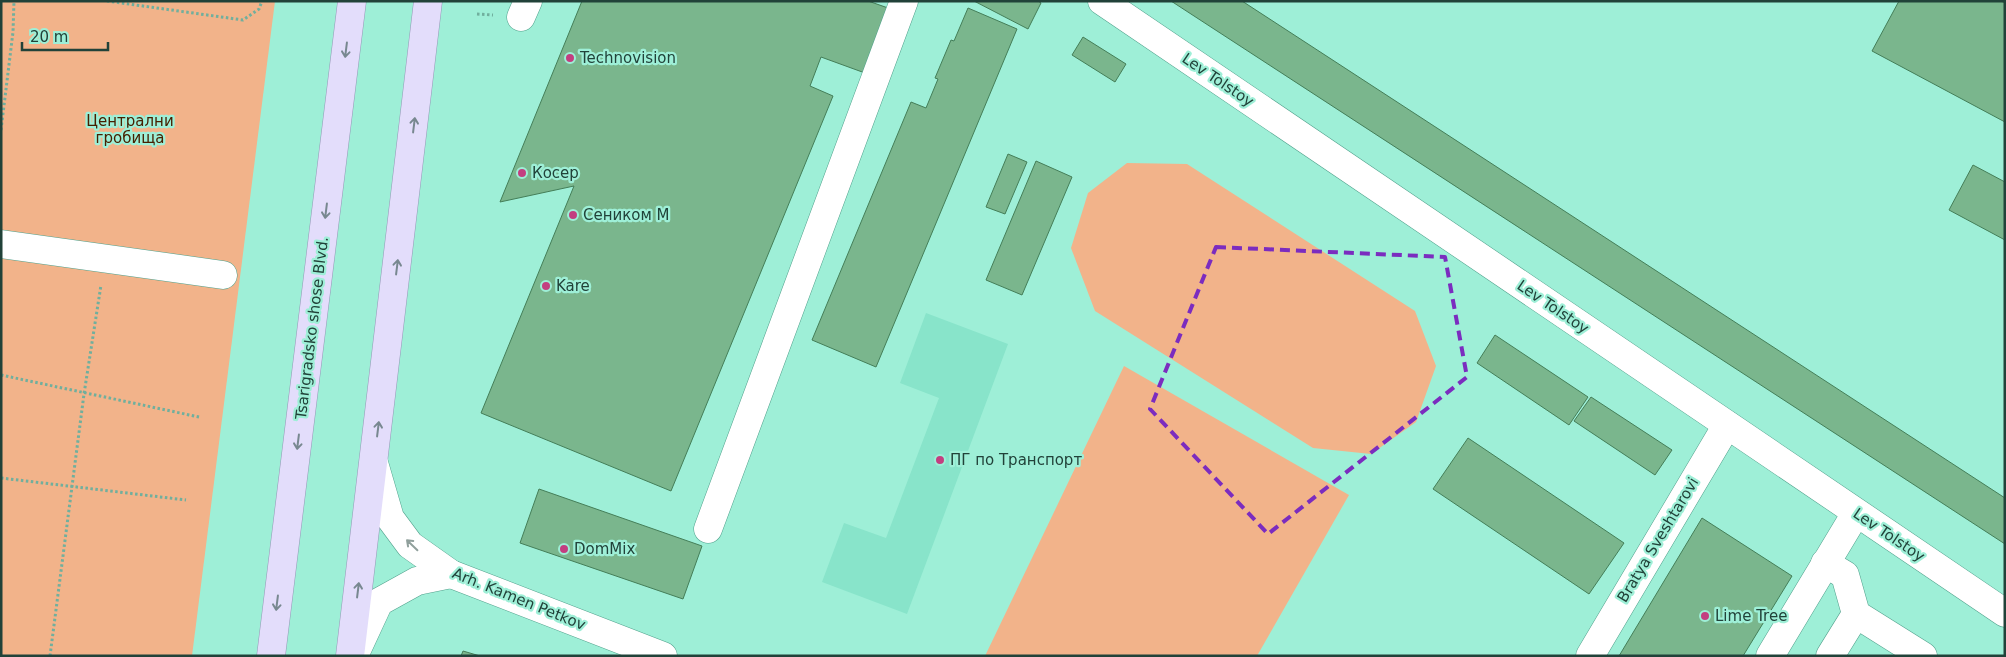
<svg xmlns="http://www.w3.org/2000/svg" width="2006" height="657" font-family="'DejaVu Sans',sans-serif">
<rect width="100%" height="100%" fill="#9eefd7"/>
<polygon fill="#88e4ca" points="926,313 1008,344 907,614 822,582 844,523 886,538 939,398 900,383"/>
<g fill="#f2b38a">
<polygon points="1,1 275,1 192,656 1,656"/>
<polygon points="1127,163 1187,164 1415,311 1436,366 1416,422 1371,454 1313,448 1095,311 1071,248 1088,193"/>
<polygon points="1124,366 1349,495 1257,656 985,656"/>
</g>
<g fill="#7ab68d" stroke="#447e58">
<polygon points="582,1 868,1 891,9 865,73 821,57 810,86 833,96 671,491 481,413 574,186 500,202"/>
<polygon points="974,1 1038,1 1041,3 1028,29"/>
<polygon points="1171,1 1242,1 2005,498 2005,544"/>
<polygon points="1899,1 2001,1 2005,3 2005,122 1872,51"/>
<polygon points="968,8 1017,29 876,367 812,340 911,102 926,108 938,79 935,78 951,40 954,41"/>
<polygon points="1083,37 1126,64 1115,82 1072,55"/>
<polygon points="1008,154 1027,162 1005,214 986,207"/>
<polygon points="1036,161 1072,177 1022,295 986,280"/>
<polygon points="1973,165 2005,182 2005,240 1949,210"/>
<polygon points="1495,335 1588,397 1569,425 1477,363"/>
<polygon points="1591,397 1672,450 1655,475 1574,421"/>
<polygon points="1468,438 1624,543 1589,594 1433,489"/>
<polygon points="539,489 702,546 683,599 520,543"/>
<polygon points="1702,518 1792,576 1743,656 1619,656"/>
<polygon points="463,651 480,656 461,656"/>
</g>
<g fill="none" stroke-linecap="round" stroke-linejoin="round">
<g stroke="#51a18c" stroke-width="29">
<g id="minor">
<polyline points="1102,1 2005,613"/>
<polyline points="521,17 528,1"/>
<polyline points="1,244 223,275"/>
<polyline points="374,463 390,518 410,545 451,574 663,656"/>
<polyline points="708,529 904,1"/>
<polyline points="1825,563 1845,575 1856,614 1923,656"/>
<polyline points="354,656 379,602 417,581 451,574"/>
<polyline points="1590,656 1727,425"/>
<polyline points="1770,656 1856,513"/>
<polyline points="1830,656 1856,614"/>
</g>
</g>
<g stroke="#9398b6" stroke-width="29">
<g id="major">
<polyline points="271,656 352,1"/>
<polyline points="350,656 428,1"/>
</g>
</g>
<g stroke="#70af9d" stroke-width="3" stroke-dasharray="2.5 2.5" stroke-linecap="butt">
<polyline points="107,1 243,20 259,9 262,1"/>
<polyline points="477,14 493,15"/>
<polyline points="1,130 13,32 14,1"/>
<polyline points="1,375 199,417"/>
<polyline points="1,478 186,500"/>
<polyline points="50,656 84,394 101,285"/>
</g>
<use href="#minor" stroke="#fff" stroke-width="28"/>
<use href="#major" stroke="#e3ddfb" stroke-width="28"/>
</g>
<defs><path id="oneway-shaft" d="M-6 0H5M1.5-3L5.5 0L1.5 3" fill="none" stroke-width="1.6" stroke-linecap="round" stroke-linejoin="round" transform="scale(1.25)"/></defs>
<g stroke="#788890">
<use href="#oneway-shaft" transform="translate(346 50) rotate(97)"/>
<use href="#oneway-shaft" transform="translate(414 125) rotate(-83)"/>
<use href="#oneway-shaft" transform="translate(326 211) rotate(97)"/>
<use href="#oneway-shaft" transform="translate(397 267) rotate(-83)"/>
<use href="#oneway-shaft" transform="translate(378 429) rotate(-83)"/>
<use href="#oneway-shaft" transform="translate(298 442) rotate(97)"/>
<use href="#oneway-shaft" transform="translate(358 590) rotate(-83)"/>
<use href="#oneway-shaft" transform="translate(277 603) rotate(97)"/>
</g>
<use stroke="#90a09c" href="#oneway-shaft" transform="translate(412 545) rotate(-136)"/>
<path fill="none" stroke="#7b2cbf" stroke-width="4" stroke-dasharray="10 6" stroke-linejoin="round" d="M1216,247L1445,257L1467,377L1268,534L1150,409Z"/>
<g fill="#c33e80" stroke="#9eefd7" stroke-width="2">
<circle cx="570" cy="58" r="5"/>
<circle cx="522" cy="173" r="5"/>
<circle cx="573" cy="215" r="5"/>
<circle cx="546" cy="286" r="5"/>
<circle cx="940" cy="460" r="5"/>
<circle cx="564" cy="549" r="5"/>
<circle cx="1705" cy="616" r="5"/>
</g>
<g text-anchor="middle" stroke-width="4.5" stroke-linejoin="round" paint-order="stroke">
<g font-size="15" fill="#214239" stroke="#9eefd7" text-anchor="start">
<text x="580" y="63">Technovision</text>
<text x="532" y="178">Косер</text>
<text x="583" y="220">Сеником М</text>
<text x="556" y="291">Kare</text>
<text x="950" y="465">ПГ по Транспорт</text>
<text x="574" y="554">DomMix</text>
<text x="1715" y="621">Lime Tree</text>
</g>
<g font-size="15" fill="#214239" stroke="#9eefd7">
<text transform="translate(1218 80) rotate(34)" y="5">Lev Tolstoy</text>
<text transform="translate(1553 307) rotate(34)" y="5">Lev Tolstoy</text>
<text transform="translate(312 328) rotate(-83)" y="5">Tsarigradsko shose Blvd.</text>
<text transform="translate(1889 535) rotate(34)" y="5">Lev Tolstoy</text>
<text transform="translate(1658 540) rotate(-59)" y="5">Bratya Sveshtarovi</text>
<text transform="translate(519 599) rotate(22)" y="5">Arh. Kamen Petkov</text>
</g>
<g font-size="15" fill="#472000" stroke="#9eefd7">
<text x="130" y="126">Централни<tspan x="130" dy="17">гробища</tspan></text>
</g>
</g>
<rect width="2006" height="657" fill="none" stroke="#214239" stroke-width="5"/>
<path d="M22 42v8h86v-8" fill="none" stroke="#214239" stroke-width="2.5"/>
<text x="30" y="42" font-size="15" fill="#214239" stroke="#9eefd7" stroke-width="4" paint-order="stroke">20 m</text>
</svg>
